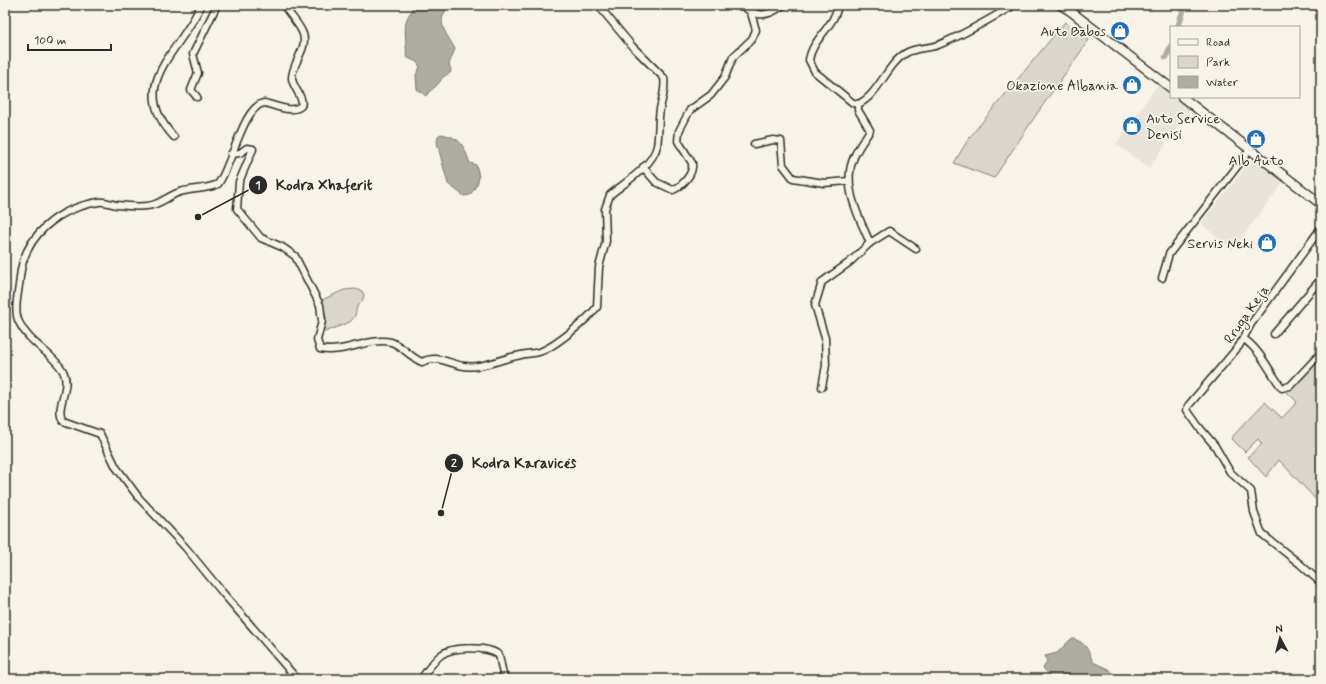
<svg xmlns="http://www.w3.org/2000/svg" width="1326" height="684" font-family="Mynerve,sans-serif">
<rect width="100%" height="100%" fill="#f7f3e8"/>
<filter id="ink" filterUnits="userSpaceOnUse"><feTurbulence type="fractalNoise" baseFrequency=".025" numOctaves="2"/><feDisplacementMap in="SourceGraphic" scale="8" xChannelSelector="R" yChannelSelector="G"/><feConvolveMatrix kernelMatrix="1 2 1 2 8 2 1 2 1" color-interpolation-filters="sRGB"/></filter>
<g filter="url(#ink)">
<g fill="#e8e4da">
<polygon points="1158,84 1171,94 1171,97 1175,97 1191,108 1149,168 1116,144"/>
<polygon points="1256,154 1287,178 1232,250 1201,223"/>
</g>
<g fill="#dad6cc" stroke="#82807c">
<polygon points="1065,22 1089,40 1038,112 994,178 954,163 969,138"/>
<polygon points="355,289 362,291 364,295 362,302 357,306 355,316 350,322 322,333 326,318 322,300 344,290"/>
<polygon points="1321,358 1321,505 1279,460 1266,477 1248,457 1262,444 1258,439 1245,452 1231,438 1265,402 1282,418 1297,402 1287,392"/>
</g>
<g fill="#afaca4" stroke="#7a7874">
<path d="M411,5H450C434,22 446,32 455,49L449,64L451,70L450,73C439,78 442,81 436,86C432,90 429,91 426,96L417,89L416,75L420,67L417,62L406,57C408,42 400,23 412,11Z"/>
<path d="M441,134C462,138 463,145 470,163L476,165C481,180 479,182 470,195L464,196L448,184L437,143L438,136Z"/>
<path d="M1072,638C1087,644 1087,648 1093,662L1108,669L1117,677L1128,679H1053L1043,668L1047,662L1045,656L1057,653Z"/>
</g>
<g fill="none" stroke-linecap="round" stroke-linejoin="round">
<g stroke="#afaca4" stroke-width="6">
<polyline points="1178,27 1185,5"/>
<polyline points="1166,57 1171,46"/>
</g>
<g stroke="#2b2b2b" stroke-width="9">
<g id="street">
<path d="M284,5C289,15 299,23 303,34C308,49 292,63 292,78C292,87 305,98 301,106C292,114 275,105 264,103C243,106 231,168 218,184C206,190 190,188 177,193C167,197 159,205 147,206C137,207 126,206 117,205C111,204 105,201 99,202C58,208 24,236 20,277C19,291 13,310 19,322C29,344 52,352 63,371C72,388 54,407 63,421L100,434L116,467L139,498L186,548L222,592L297,679"/>
<path d="M742,5C756,18 768,17 783,5"/>
<path d="M838,5C835,26 812,39 809,60L815,72L853,103L858,104"/>
<polyline points="197,97 191,90 198,73 193,54 217,5"/>
<path d="M858,104C878,96 887,64 906,53C916,47 927,49 938,45C964,35 990,19 1014,5"/>
<path d="M858,104V110L870,130C865,139 858,147 854,157C841,185 859,217 870,243"/>
<path d="M174,137C125,84 181,52 201,5"/>
<polyline points="754,144 773,140 781,141 783,165 793,178 824,183 849,181"/>
<path d="M231,154L240,153L247,148L253,149L239,182L237,209L261,238L282,247L295,256L320,305L322,321L317,340L320,349C345,354 368,337 391,342C403,346 411,358 422,362C437,354 449,364 464,366C483,369 502,358 521,355C527,353 533,354 539,352C555,347 587,320 597,307L599,267L606,241L605,209L610,195C625,182 652,167 657,146C659,134 658,121 660,109C662,98 666,89 664,78L632,46L598,5"/>
<path d="M643,167L656,182L673,190C682,186 694,174 692,163L678,141L679,131L690,110L711,95L725,77L733,57L752,39L756,30L751,13"/>
<polyline points="1321,228 1251,324 1239,346 1188,406 1187,410 1199,427 1215,446 1230,472 1251,491 1254,512 1262,534 1300,564 1321,583"/>
<polyline points="1162,278 1169,254 1250,150"/>
<polyline points="1274,334 1321,279"/>
<path d="M1244,339C1261,351 1269,371 1282,388L1290,386L1321,353"/>
<polyline points="822,387 826,365 825,338 815,305 822,282 850,262 870,243 889,231 916,249"/>
<path d="M421,679C427,671 433,661 441,655C452,646 488,646 499,655L504,679"/>
</g>
</g>
<g stroke="#2b2b2b" stroke-width="11">
<g id="secondary">
<polyline points="1061,5 1069,10 1171,88"/>
<polyline points="1182,97 1321,204"/>
</g>
</g>
<use href="#street" stroke="#f7f3e8" stroke-width="6"/>
<use href="#secondary" stroke="#f7f3e8" stroke-width="8"/>
</g>
</g>
<defs>
<g id="shop-disc" transform="scale(1)"><circle r="9.5" fill="#1f6fb2" stroke="#f7f3e8"/><path d="M-5-2.5h2.3a2.7 3.5 0 0 1 5.4 0H5L5.5 6h-11ZM-1.5-2.5h3a1.5 2.3 0 0 0-3 0Z" fill="#fff"/></g>
</defs>
<g fill-rule="evenodd">
<use href="#shop-disc" x="1120" y="31"/>
<use href="#shop-disc" x="1132" y="85"/>
<use href="#shop-disc" x="1132" y="126"/>
<use href="#shop-disc" x="1256" y="139"/>
<use href="#shop-disc" x="1267" y="243"/>
</g>
<g text-anchor="middle" stroke-width="3.5" stroke-linejoin="round" paint-order="stroke">
<g font-size="14" fill="#2b2b2b" stroke="#f7f3e8" text-anchor="end">
<text x="1106" y="36">Auto Babos</text>
<text x="1118" y="90">Okazione Albania</text>
<text x="1146" y="123" text-anchor="start">Auto Service<tspan x="1146" dy="16">Denisi</tspan></text>
<text x="1256" y="165" text-anchor="middle">Alb Auto</text>
<text x="1253" y="248">Servis Neki</text>
</g>
<g font-size="14" fill="#2b2b2b" stroke="#f7f3e8">
<text transform="translate(1246 314) rotate(-55)" y="5">Rruga Keja</text>
</g>
</g>
<path fill="none" stroke="#2b2b2b" stroke-width="1.5" d="M198 217L258 185M441 513L454 463"/>
<g fill="#2b2b2b" stroke="#f7f3e8" stroke-width="1.5">
<circle cx="198" cy="217" r="4"/>
<circle cx="441" cy="513" r="4"/>
<circle cx="258" cy="185" r="10"/>
<circle cx="454" cy="463" r="10"/>
</g>
<g font-size="12" text-anchor="middle" font-weight="bold" fill="#fff">
<text x="258" y="189">1</text>
<text x="454" y="467">2</text>
</g>
<g font-size="15" text-anchor="middle" font-weight="bold" fill="#2b2b2b" stroke="#f7f3e8" stroke-width="3.5" stroke-linejoin="round" paint-order="stroke">
<text x="324" y="190">Kodra Xhaferit</text>
<text x="524" y="468">Kodra Karavicës</text>
</g>
<rect width="1326" height="684" fill="none" stroke="#f7f3e8" stroke-width="20"/>
<rect x="10" y="10" width="1306" height="664" fill="none" stroke="#2b2b2b" stroke-width="1.5" filter="url(#ink)"/>
<rect x="1170" y="26" width="130" height="72" fill="#f7f3e8" stroke="#a5a39c"/>
<rect x="1178" y="39" width="20" height="6" fill="#f7f3e8" stroke="#a5a39c"/>
<text x="1206" y="46" font-size="12" fill="#2b2b2b">Road</text>
<rect x="1178" y="56" width="20" height="12" fill="#dad6cc" stroke="#a5a39c"/>
<text x="1206" y="66" font-size="12" fill="#2b2b2b">Park</text>
<rect x="1178" y="76" width="20" height="12" fill="#afaca4" stroke="#a5a39c"/>
<text x="1206" y="86" font-size="12" fill="#2b2b2b">Water</text>
<g transform="translate(1280 638) rotate(353)" stroke="#f7f3e8" stroke-width="3" paint-order="stroke">
<path d="M0-3L7 15L0 10L-7 15Z" fill="#2b2b2b"/>
<text y="-6" font-size="11" font-weight="bold" text-anchor="middle" fill="#2b2b2b">N</text>
</g>
<path d="M28 44v6h83v-6" fill="none" stroke="#2b2b2b" stroke-width="2"/>
<text x="34" y="44" font-size="12" fill="#2b2b2b" stroke="#f7f3e8" stroke-width="3" paint-order="stroke">100 m</text>
</svg>
